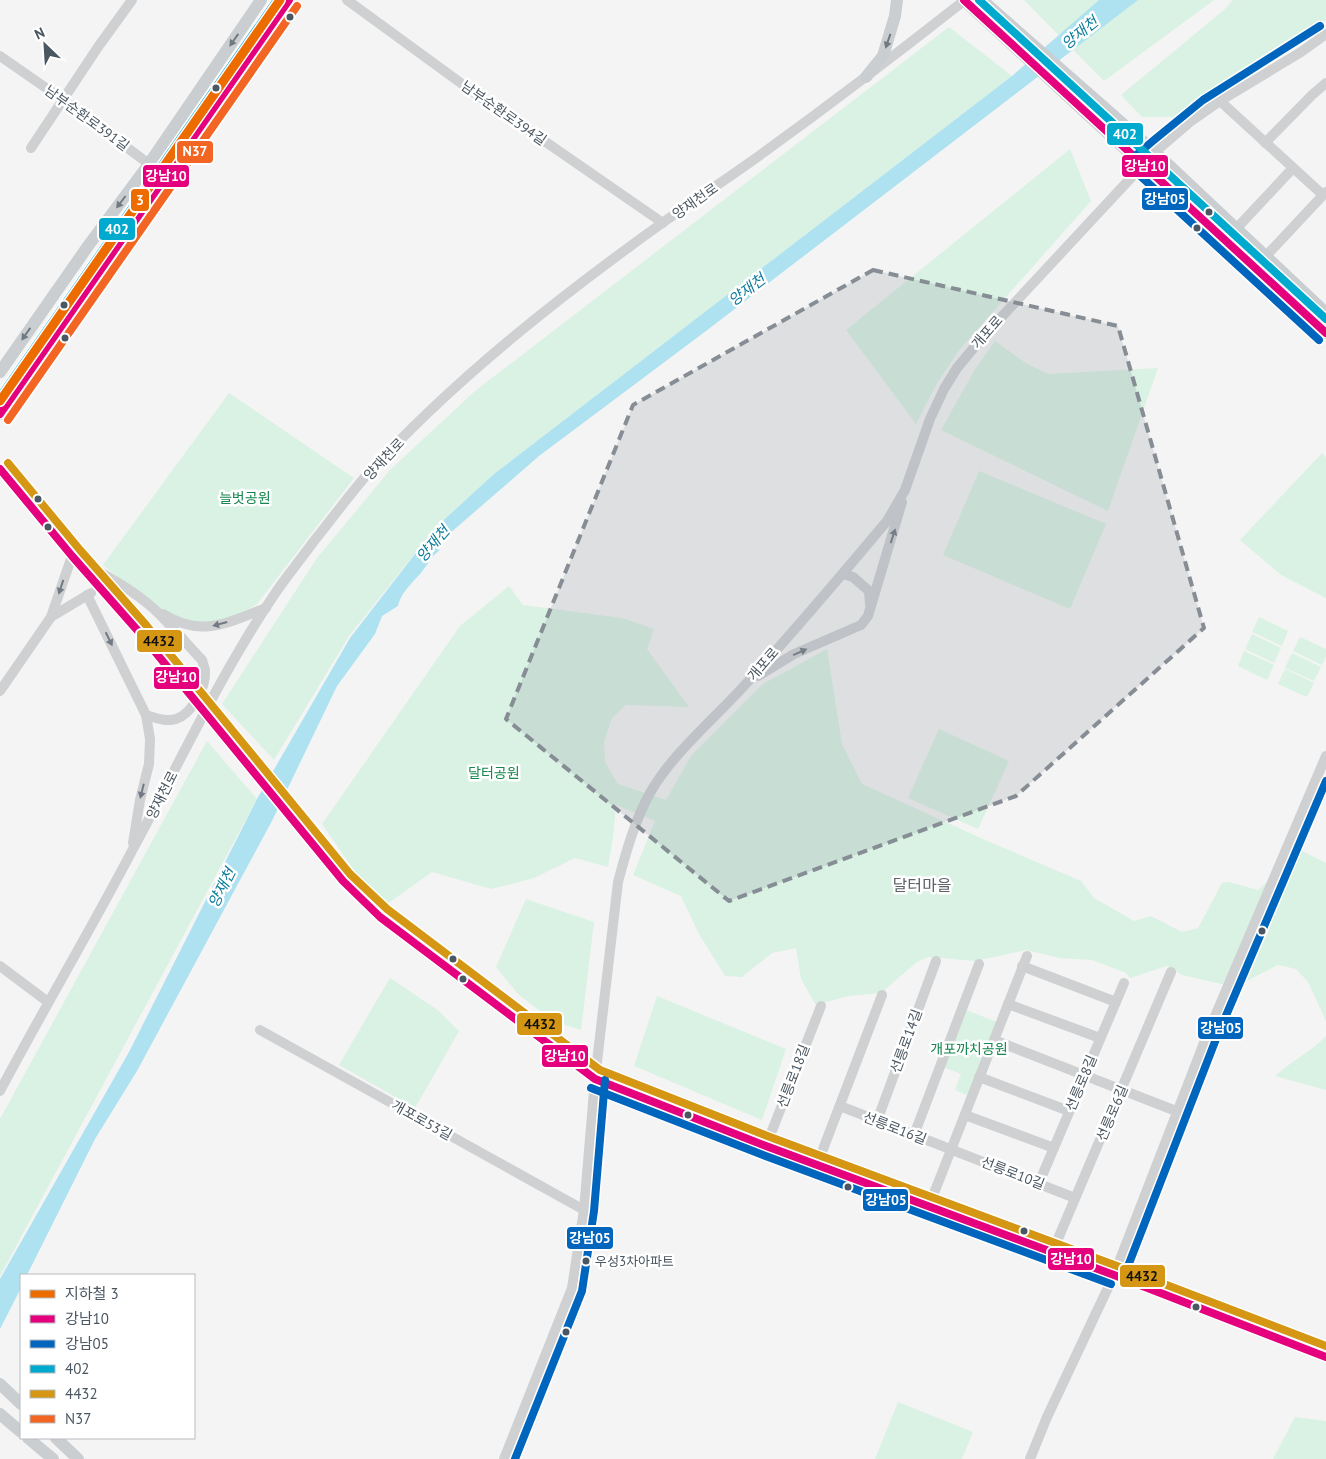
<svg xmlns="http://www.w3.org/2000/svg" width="1326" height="1459" font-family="'PT Sans','Noto Sans KR',sans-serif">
<rect width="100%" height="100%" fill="#f4f4f4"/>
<g fill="#d9f2e3">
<polygon points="1024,0 1214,0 1104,81"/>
<polygon points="1233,0 1326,0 1326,20 1184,115 1177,117 1142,117 1121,95 1225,9"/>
<polygon points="949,27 1012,76 494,474 435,528 349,636 274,760 222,704 317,558 390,470 475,391"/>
<polygon points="1070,149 1091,201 960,349 937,383 916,424 846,330"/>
<polygon points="995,341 1027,364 1049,374 1158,368 1108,511 941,430 974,371"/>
<polygon points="229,393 354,478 257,604 236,617 209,627 172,620 103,565"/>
<polygon points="1322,453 1326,457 1326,598 1281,575 1240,540"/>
<polygon points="979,471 1106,524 1070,609 943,555"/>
<polygon points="509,586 523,605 622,618 654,629 647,649 689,707 626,705 612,718 604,742 605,762 618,784 666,800 691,756 763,684 827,649 842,744 862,784 985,840 1081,881 1094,898 1134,921 1151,916 1182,932 1198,928 1222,883 1229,882 1258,890 1275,875 1292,846 1326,863 1326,1021 1308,982 1296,969 1278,965 1235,987 1182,975 1167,966 1130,978 1126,973 1092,960 1059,958 1026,950 975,961 929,957 917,962 881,993 848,996 816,1005 801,979 796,948 772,953 742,977 725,976 699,934 681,896 633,875 655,821 616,805 613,837 608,867 575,858 534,878 491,889 432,872 387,904 356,873 322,824 460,626"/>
<polygon points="1259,617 1288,631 1282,646 1252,632"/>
<polygon points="1252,634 1281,648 1274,663 1245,649"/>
<polygon points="1300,637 1326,649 1326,657 1322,665 1293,651"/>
<polygon points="1244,651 1274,665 1267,680 1238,666"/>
<polygon points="1292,653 1321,667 1314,681 1285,668"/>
<polygon points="1285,669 1314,683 1307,697 1278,684"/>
<polygon points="939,729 1009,761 978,829 908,798"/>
<polygon points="207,741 257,799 0,1276 0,1119"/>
<polygon points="526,899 594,922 581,1030 553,1021 518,994 496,967"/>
<polygon points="390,978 439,1011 459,1031 415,1108 339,1065"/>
<polygon points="657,996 786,1049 762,1120 634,1066"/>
<polygon points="966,1010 997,1022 969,1096 955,1090 961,1074 943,1067"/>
<path d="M1326,1036V1090L1275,1076C1291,1061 1311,1052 1326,1036Z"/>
<polygon points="898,1402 973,1432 962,1459 875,1459"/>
<polygon points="1295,1417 1326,1421 1326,1459 1273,1459"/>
</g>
<path fill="#aee2f0" d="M1099,0H1138L706,331L539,456L441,541L439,551C432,556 431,560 426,566C417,580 402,589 398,606L382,616L375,634L337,686L273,819L137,1071L95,1139L27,1275H21V1288L0,1329V1279L129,1052L257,799L350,638L435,528L494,474L1012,76Z"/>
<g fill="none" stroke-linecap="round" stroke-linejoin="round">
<g stroke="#ced0d2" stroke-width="10">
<polyline points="347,0 469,89 663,223"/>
<polyline points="0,56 62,99 149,164"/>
<polyline points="1220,101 1323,195"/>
<polyline points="1265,143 1312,95 1326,83"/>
<polyline points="31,148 98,47 132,0"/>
<polyline points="1236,229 1293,168"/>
<polyline points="1266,256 1326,192"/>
<polyline points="0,469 72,556 138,631"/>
<path d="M72,556C98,571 131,588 154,609C171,625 186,643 202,660C203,664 205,668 205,671C206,687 192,714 176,719C166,722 156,718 146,715"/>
<polyline points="843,574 853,577 869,591 870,604"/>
<polyline points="87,595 146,715 150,739 149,764 140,800 133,843"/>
<path d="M163,614C202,638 227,623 266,608"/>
<polyline points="51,617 91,593"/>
<polyline points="758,676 794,654 861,625 868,616 902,502"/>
<polyline points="0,691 51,617 72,556"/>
<polyline points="343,881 380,917 595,1079 766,1146 1114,1275 1326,1357"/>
<polyline points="0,966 48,1002"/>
<polyline points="1022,966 1116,1002"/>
<polyline points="1008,1004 1100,1038"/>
<polyline points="260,1030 584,1210"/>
<polyline points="994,1040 1176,1111"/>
<polyline points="979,1077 1069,1111"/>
<path d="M0,1091C43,1010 90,931 133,849C179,764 220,675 274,595C286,577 301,559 314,541C331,520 347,498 365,477C453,380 559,297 665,221C698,198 731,176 763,153C832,103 899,52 965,0"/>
<polyline points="840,1106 1075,1198"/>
<polyline points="965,1115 1054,1148"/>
<polyline points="877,1121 936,961"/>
<polyline points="914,1135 979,964"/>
<polyline points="766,1146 821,1006"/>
<polyline points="817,1165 882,995"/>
<polyline points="1039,1183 1124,983"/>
<polyline points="929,1206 1027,956"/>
<polyline points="1052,1253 1171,972"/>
<path d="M504,1459L572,1288L584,1210L595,1079L618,882C626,852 635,820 650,793C672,754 713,720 743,687C793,633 840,577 887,521L905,490L930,419L944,389L957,368L981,339L1155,152L1190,122L1220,101L1301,52L1326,34"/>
<polyline points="1030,1459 1047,1417 1114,1275 1207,1035 1326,756"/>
</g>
<g stroke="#caced1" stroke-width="12">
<polyline points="982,0 1155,152 1326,313"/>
<polyline points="866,77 883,56 895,16 897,0"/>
<polyline points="1086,113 1326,333"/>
<polyline points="0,372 88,246 149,164 261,0"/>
<polyline points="0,414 289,0"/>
<polyline points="0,1384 21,1404"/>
<polyline points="0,1414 21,1432"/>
<polyline points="28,1438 53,1459"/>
<polyline points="56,1438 78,1459"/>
</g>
<polyline stroke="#ced0d2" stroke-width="10" points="138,631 343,881"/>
<polyline stroke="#caced1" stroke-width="12" points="964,0 1086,113"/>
<g stroke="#fff" stroke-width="11">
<g id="bus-1">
<polyline points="964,0 1326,333"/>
<polyline points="0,414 289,0"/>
<polyline points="0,469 72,556 138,631 343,881 380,917 595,1079 766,1146 1114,1275 1326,1357"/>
</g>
</g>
<g stroke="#fff" stroke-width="11">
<g id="bus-2">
<polyline points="1319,340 1135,171 1132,164 1134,157 1154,140 1203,100 1320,26"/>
<polyline points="591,1088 763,1155 1111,1284"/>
<polyline points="1123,1279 1216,1039 1326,781"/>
<polyline points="515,1459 582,1291 594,1211 605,1080"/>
</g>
</g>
<g stroke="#fff" stroke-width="11">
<g id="bus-3">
<polyline points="979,0 1326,319"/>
<polyline points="0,397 277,0"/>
</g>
</g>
<g stroke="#fff" stroke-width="11">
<polyline id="bus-4" points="8,463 80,550 146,625 350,874 387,909 600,1070 770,1137 1117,1266 1326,1346"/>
</g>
<g stroke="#fff" stroke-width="11">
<polyline id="bus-5" points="8,420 297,6"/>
</g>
<use href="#bus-1" stroke="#e5007d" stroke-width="8"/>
<use href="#bus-2" stroke="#0065bd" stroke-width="8"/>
<use href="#bus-3" stroke="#00a9ce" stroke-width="8"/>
<use href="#bus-4" stroke="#d49613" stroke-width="8"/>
<use href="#bus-5" stroke="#f26522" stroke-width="8"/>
<g stroke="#fff" stroke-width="12">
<polyline id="metro-1" points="0,401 280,0"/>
</g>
<use href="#metro-1" stroke="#ed6c00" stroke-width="9"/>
</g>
<defs><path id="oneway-solid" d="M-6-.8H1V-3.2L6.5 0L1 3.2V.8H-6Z" transform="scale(1.25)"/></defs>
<g fill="#707a83">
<use href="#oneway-solid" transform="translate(234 40) rotate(125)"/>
<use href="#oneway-solid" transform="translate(888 41) rotate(109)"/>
<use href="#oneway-solid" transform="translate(121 202) rotate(127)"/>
<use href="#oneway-solid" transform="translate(26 334) rotate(125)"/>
</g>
<g fill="#727b83">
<use href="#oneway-solid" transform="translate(893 536) rotate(-72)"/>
<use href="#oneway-solid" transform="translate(61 587) rotate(108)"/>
<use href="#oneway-solid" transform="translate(220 624) rotate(165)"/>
<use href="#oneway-solid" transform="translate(109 639) rotate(64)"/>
<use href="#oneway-solid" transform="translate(800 652) rotate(-24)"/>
<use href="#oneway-solid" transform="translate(142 791) rotate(104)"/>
</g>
<path fill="#868d94" fill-opacity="0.2" stroke="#868d94" stroke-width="4" stroke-dasharray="10 6" stroke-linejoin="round" d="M873,270L1118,326L1204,628L1016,796L729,901L506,719L633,405Z"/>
<g fill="#4a5661" stroke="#fff" stroke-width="2">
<circle cx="290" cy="17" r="4.5"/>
<circle cx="216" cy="88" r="4.5"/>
<circle cx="1209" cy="212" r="4.5"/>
<circle cx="1197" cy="228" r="4.5"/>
<circle cx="64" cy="305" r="4.5"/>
<circle cx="65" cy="338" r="4.5"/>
<circle cx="38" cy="499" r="4.5"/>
<circle cx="48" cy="527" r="4.5"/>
<circle cx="1262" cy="931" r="4.5"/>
<circle cx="453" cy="959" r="4.5"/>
<circle cx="463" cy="979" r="4.5"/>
<circle cx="688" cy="1115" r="4.5"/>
<circle cx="848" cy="1187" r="4.5"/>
<circle cx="1024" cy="1231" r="4.5"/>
<circle cx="586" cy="1261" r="4.5"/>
<circle cx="1196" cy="1307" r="4.5"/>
<circle cx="566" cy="1332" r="4.5"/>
</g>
<g text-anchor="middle" stroke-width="5" stroke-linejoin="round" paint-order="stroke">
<g font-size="13" fill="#4a5661" stroke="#fff" text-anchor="start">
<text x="595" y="1266">우성3차아파트</text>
</g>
<g font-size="14" fill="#4a5661" stroke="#fff">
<text transform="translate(504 113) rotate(35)" y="5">남부순환로394길</text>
<text transform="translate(87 118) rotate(36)" y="5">남부순환로391길</text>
<text transform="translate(695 201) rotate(-35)" y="5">양재천로</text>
<text transform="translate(987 332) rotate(-49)" y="5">개포로</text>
<text transform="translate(384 459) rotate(-47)" y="5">양재천로</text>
<text transform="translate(763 664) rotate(-49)" y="5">개포로</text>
<text transform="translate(162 795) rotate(-63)" y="5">양재천로</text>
<text transform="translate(906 1041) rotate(-70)" y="5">선릉로14길</text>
<text transform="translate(793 1076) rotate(-69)" y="5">선릉로18길</text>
<text transform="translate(1081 1083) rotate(-67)" y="5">선릉로8길</text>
<text transform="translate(1112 1113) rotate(-67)" y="5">선릉로6길</text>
<text transform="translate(422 1120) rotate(29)" y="5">개포로53길</text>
<text transform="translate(895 1128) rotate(21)" y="5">선릉로16길</text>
<text transform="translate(1013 1173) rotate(21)" y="5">선릉로10길</text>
</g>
<g font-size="14" fill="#17864f" stroke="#fff">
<text x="245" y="503">늘벗공원</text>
<text x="494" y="778">달터공원</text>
<text x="969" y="1054">개포까치공원</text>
</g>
<g font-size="15" font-style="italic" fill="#0c7c9b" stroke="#fff">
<text transform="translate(1080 33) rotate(-39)" y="5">양재천</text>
<text transform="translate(747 290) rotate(-37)" y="5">양재천</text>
<text transform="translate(433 544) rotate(-49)" y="5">양재천</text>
<text transform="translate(222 888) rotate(-63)" y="5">양재천</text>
</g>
<g font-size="16" fill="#5f6368" stroke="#fff">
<text x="922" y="891">달터마을</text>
</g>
</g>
<g stroke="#fff" stroke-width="2">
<rect x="1106" y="122" width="38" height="24" rx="5" fill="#00a9ce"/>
<rect x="176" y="140" width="38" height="24" rx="5" fill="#f26522"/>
<rect x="1121" y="154" width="48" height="24" rx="5" fill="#e5007d"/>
<rect x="142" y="164" width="48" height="24" rx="5" fill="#e5007d"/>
<rect x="1141" y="187" width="48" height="24" rx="5" fill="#0065bd"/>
<rect x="130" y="188" width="20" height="24" rx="5" fill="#ed6c00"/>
<rect x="98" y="217" width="38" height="24" rx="5" fill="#00a9ce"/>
<rect x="136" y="629" width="47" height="24" rx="5" fill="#d49613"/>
<rect x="153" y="666" width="47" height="24" rx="5" fill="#e5007d"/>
<rect x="516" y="1012" width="47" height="24" rx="5" fill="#d49613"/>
<rect x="1197" y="1016" width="47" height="24" rx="5" fill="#0065bd"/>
<rect x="541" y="1044" width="48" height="24" rx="5" fill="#e5007d"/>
<rect x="862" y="1188" width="47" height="24" rx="5" fill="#0065bd"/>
<rect x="566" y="1226" width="48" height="24" rx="5" fill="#0065bd"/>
<rect x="1047" y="1247" width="48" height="24" rx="5" fill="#e5007d"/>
<rect x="1119" y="1264" width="47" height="24" rx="5" fill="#d49613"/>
</g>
<g font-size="14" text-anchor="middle" font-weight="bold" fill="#fff">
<text x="1125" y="139">402</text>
<text x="195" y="156">N37</text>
<text x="1145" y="171">강남10</text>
<text x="166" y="181">강남10</text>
<text x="1165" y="204">강남05</text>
<text x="140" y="205">3</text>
<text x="117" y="234">402</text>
<text x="176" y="682">강남10</text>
<text x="1221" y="1033">강남05</text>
<text x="565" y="1061">강남10</text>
<text x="886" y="1205">강남05</text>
<text x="590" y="1243">강남05</text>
<text x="1071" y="1264">강남10</text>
</g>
<g font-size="14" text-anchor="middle" font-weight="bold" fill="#111">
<text x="159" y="646">4432</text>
<text x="540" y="1029">4432</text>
<text x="1142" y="1281">4432</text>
</g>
<rect x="20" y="1274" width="175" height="165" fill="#ffffff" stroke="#b7bbc0"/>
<rect x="30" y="1290" width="25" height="8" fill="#ed6c00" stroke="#b7bbc0"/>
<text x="65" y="1299" font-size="15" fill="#4a5661">지하철 3</text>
<rect x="30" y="1315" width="25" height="8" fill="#e5007d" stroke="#b7bbc0"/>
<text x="65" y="1324" font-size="15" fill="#4a5661">강남10</text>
<rect x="30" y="1340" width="25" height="8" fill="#0065bd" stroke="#b7bbc0"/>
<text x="65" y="1349" font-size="15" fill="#4a5661">강남05</text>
<rect x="30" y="1365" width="25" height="8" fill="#00a9ce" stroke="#b7bbc0"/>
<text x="65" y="1374" font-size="15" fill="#4a5661">402</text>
<rect x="30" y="1390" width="25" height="8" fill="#d49613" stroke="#b7bbc0"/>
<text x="65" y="1399" font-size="15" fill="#4a5661">4432</text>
<rect x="30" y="1415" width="25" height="8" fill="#f26522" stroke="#b7bbc0"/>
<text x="65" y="1424" font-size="15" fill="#4a5661">N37</text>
<g transform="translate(45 45) rotate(335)" stroke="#ffffff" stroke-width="4" paint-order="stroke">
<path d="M0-4L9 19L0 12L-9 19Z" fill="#4a5661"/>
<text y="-8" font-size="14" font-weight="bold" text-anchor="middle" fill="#4a5661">N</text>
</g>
</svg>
